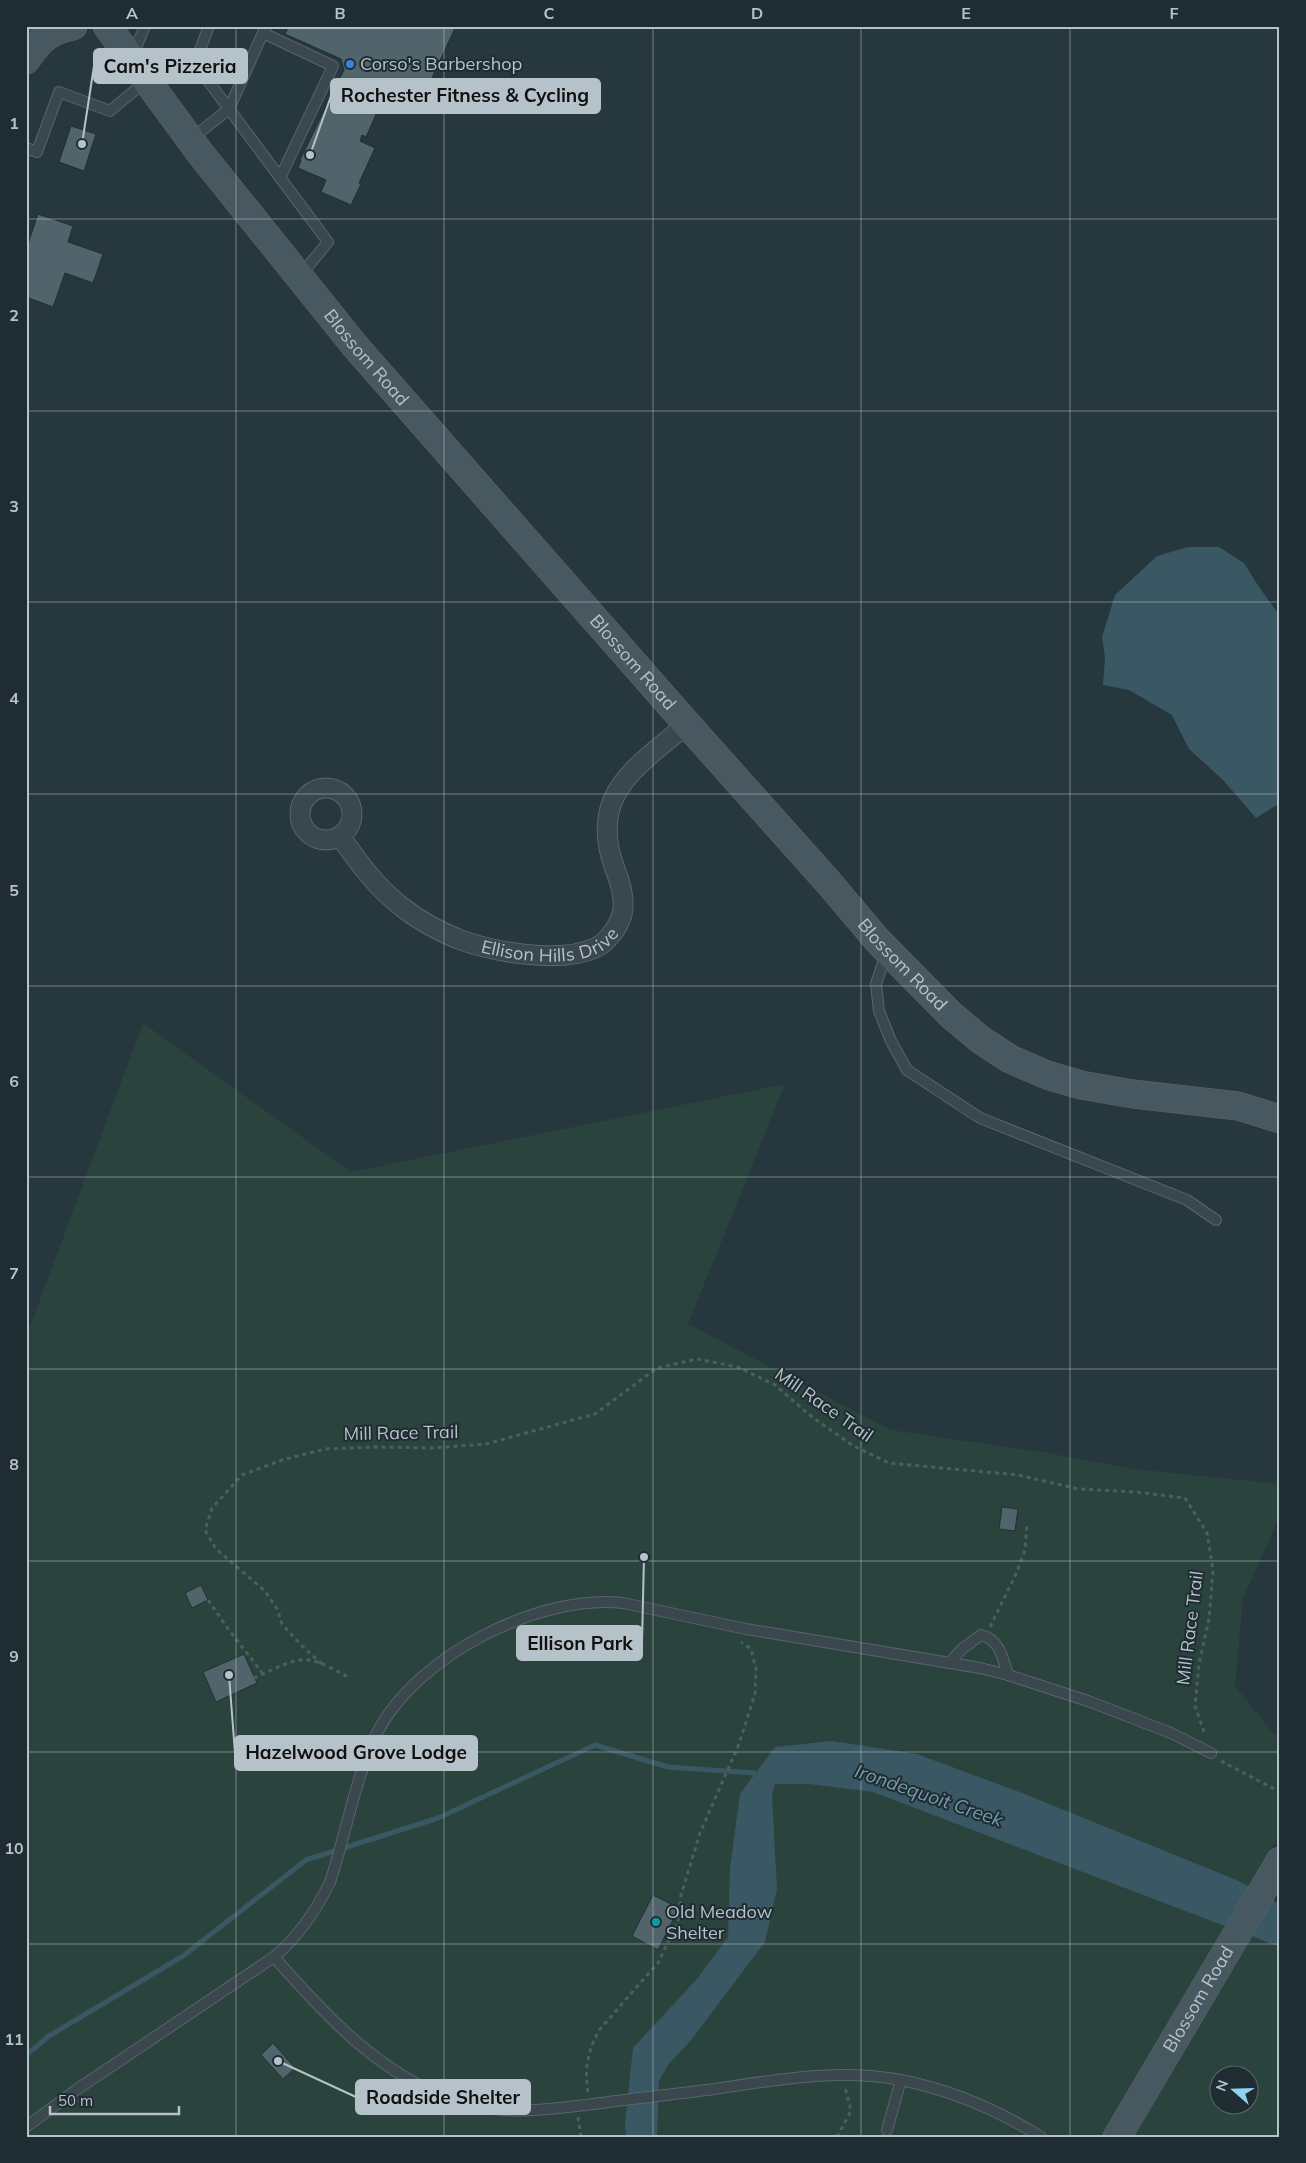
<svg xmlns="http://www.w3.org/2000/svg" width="1306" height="2163" font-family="Mulish,sans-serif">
<rect width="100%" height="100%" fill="#26373e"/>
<path fill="#2b433d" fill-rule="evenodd" d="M143,1023L351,1172L785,1084L688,1324L891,1430L1042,1452L1134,1469L1280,1484V1516L1243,1598L1235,1686L1274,1734L1280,1733V1833L1251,1885L1266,1897L1280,1904V2137H26V1337ZM1218,2076H1248V2106H1218Z"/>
<g fill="#3a5764">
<polygon points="1188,547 1219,547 1244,563 1259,587 1280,616 1280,803 1256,818 1223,780 1189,749 1172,715 1129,690 1103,685 1105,658 1102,637 1115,595 1157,556"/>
<polygon points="832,1741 917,1754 1022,1793 1239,1881 1280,1904 1280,1947 873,1792 809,1784 775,1784 772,1795 777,1889 765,1942 692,2039 668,2065 659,2081 657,2137 626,2137 625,2123 633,2048 697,1979 728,1937 730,1868 740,1794 775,1747"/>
</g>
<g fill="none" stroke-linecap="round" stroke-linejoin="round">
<polyline stroke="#3a5764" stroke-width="5" points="26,2055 49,2036 183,1956 306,1860 438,1818 595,1745 668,1767 754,1773"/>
</g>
<g fill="#51646b" stroke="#212f35">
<polygon points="289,26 456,26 424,95 414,90 405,93 402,84 392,80 389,88 397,92 391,105 382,101 366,137 362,135 360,141 375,148 359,183 361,184 351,205 321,192 326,180 298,168 301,161 300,160 344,70 341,59 285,34"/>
<polygon points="71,126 96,134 84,171 59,162"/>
<polygon points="38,214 73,226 68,242 103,254 93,283 65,273 53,307 26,297 26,250"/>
<polygon points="1002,1507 1018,1509 1015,1531 999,1529"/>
<polygon points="201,1585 208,1600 192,1608 185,1593"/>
<polygon points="244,1654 257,1683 216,1702 203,1672"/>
<polygon points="653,1895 679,1908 658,1950 632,1936"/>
<polygon points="273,2043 295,2068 283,2079 261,2055"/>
</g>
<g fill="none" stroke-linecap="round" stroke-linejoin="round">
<g stroke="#58656c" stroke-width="12">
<g id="lane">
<polyline points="209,26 195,63 229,109 266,26"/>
<polyline points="263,33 333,66 280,178"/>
<polyline points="26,34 27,34"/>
<polyline points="132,57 145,26"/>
<polyline points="191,139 229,109 328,242 300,276"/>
<polyline points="26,148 37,152 59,92 110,111 146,81"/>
<polyline points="886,954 876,984 879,1011 891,1041 907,1070 980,1118 1187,1200 1216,1220"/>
<path d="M949,1663L962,1649L981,1635C1001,1641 1002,1657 1008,1675"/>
<path d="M274,1957C325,2015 381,2076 456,2101C507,2118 558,2108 609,2102C644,2097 679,2094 714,2089C775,2080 839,2068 901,2080C951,2090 998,2110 1041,2137"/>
<path d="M26,2127L76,2090L274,1957C299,1936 316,1911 330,1882C346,1834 355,1778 377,1733C416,1656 538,1594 623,1603L746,1629L980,1668L1008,1675L1088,1701L1171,1733L1211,1753"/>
<polyline points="887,2130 901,2080"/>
</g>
</g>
<g stroke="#58656c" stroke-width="21">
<g id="street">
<circle cx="326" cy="814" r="26"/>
<path id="s1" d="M340,836C358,862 377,888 402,907C418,920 439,931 458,939C493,952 560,964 595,948C605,944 616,930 620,920C627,905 621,884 615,869C587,794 637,767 687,724"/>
</g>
</g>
<g stroke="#58656c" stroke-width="29">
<g id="secondary">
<path id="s2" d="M107,26L200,153L355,346L687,724L829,883L878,941L951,1015L981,1040L1010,1059L1047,1075L1081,1085L1133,1094L1238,1106L1280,1119"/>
<path d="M26,60C40,40 48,31 73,26"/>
<path id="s3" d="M1117,2137L1280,1861"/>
</g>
</g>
<g stroke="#4a605c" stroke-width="3" stroke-dasharray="4 4" stroke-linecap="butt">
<polyline points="208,1600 229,1630 263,1674"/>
<polyline points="990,1627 1016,1574 1025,1550 1027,1523"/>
<polyline points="322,1664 301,1645 282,1624 277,1609 265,1591 216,1549 205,1530 212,1508 242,1475 282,1460 325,1449 377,1447 432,1448 486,1444 595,1414 657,1368 697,1359 738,1367 775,1385 812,1417 852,1445 889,1463 1018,1475 1079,1489 1136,1492 1185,1498 1207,1533 1213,1570 1209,1619 1199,1664 1195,1706 1205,1735"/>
<path d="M254,1678C270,1672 292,1657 309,1660C323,1662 336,1671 348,1677"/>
<polyline points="1221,1761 1280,1792"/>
<path d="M588,2092C584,2069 588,2049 600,2029L658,1963L678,1922L681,1895L700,1833L739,1744L755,1694L756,1669L751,1649L741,1642"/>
<polyline points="578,2117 581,2137"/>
<polyline points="837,2137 851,2111 845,2087"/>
</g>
<use href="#lane" stroke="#3a484e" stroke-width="10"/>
<use href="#street" stroke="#3a484e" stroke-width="19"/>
<use href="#secondary" stroke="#485861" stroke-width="28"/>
</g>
<path fill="none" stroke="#b6c2c9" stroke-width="1" stroke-opacity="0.55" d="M236,26V2137M444,26V2137M653,26V2137M861,26V2137M1070,26V2137M26,219H1280M26,411H1280M26,602H1280M26,794H1280M26,986H1280M26,1177H1280M26,1369H1280M26,1561H1280M26,1752H1280M26,1944H1280"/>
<circle fill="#3f7fe0" stroke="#1f2d33" stroke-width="2" cx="350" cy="64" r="5"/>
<circle fill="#0f9aa8" stroke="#1f2d33" stroke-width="2" cx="656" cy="1922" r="5"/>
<g text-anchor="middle" stroke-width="4" stroke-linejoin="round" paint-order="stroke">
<g font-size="18" fill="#b6c2c9" stroke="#1f2d33" text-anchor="start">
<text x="360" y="70">Corso's Barbershop</text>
<text x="666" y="1918">Old Meadow<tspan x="666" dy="21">Shelter</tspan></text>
</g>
<g font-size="18" fill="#b6c2c9" stroke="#1f2d33">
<text dy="6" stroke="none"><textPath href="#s2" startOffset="421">Blossom Road</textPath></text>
<text dy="6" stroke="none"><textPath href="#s2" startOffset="826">Blossom Road</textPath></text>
<text dy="6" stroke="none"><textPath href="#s1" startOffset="255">Ellison Hills Drive</textPath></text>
<text dy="6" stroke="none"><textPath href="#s2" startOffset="1231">Blossom Road</textPath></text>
<text transform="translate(824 1405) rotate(35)" y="6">Mill Race Trail</text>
<text transform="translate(401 1433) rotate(-1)" y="6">Mill Race Trail</text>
<text transform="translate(1190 1628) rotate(-83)" y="6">Mill Race Trail</text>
<text dy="6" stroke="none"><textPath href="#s3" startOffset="160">Blossom Road</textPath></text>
</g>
<g font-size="19" font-style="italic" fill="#789baa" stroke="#1f2d33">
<text transform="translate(929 1795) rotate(19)" y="7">Irondequoit Creek</text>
</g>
</g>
<path fill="none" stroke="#b6c2c9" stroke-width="2" d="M82 144L94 66M310 155L331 96M644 1557L642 1643M229 1675L235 1753M278 2061L356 2097"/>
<g fill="#b6c2c9" stroke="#1f2d33" stroke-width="2">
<circle cx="82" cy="144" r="5"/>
<circle cx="310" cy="155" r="5"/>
<circle cx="644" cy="1557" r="5"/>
<circle cx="229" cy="1675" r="5"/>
<circle cx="278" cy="2061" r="5"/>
</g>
<g fill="#b6c2c9" stroke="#b6c2c9" stroke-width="2">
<rect x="94" y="49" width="153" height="34" rx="5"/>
<rect x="331" y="79" width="269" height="34" rx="5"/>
<rect x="517" y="1626" width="125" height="34" rx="5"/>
<rect x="235" y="1736" width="242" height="34" rx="5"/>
<rect x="356" y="2080" width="174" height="34" rx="5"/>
</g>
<g font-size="19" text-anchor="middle" font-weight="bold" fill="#111">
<text x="170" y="73">Cam's Pizzeria</text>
<text x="465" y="102">Rochester Fitness &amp; Cycling</text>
<text x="580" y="1650">Ellison Park</text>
<text x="356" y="1759">Hazelwood Grove Lodge</text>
<text x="443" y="2104">Roadside Shelter</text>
</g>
<rect width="1306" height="2163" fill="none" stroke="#1f2d33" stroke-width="55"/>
<g transform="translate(1234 2090) rotate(290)"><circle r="24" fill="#1f2d33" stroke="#5b696f"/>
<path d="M0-4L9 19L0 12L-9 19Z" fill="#91d2f3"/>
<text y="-8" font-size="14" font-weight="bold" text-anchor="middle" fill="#b6c2c9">N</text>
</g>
<path d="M50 2106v8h129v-8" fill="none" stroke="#b6c2c9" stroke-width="2.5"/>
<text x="58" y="2106" font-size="15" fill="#b6c2c9" stroke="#1f2d33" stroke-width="4" paint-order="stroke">50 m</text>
<rect x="28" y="28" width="1250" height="2108" fill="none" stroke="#b6c2c9" stroke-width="2"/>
<g font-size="16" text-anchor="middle" font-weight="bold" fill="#b6c2c9">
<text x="132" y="19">A</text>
<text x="340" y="19">B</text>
<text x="549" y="19">C</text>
<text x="757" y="19">D</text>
<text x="966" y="19">E</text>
<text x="1174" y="19">F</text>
<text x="14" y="129">1</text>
<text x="14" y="321">2</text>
<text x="14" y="512">3</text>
<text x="14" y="704">4</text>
<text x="14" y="896">5</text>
<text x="14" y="1087">6</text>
<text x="14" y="1279">7</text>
<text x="14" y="1470">8</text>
<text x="14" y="1662">9</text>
<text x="14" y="1854">10</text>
<text x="14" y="2045">11</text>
</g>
</svg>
